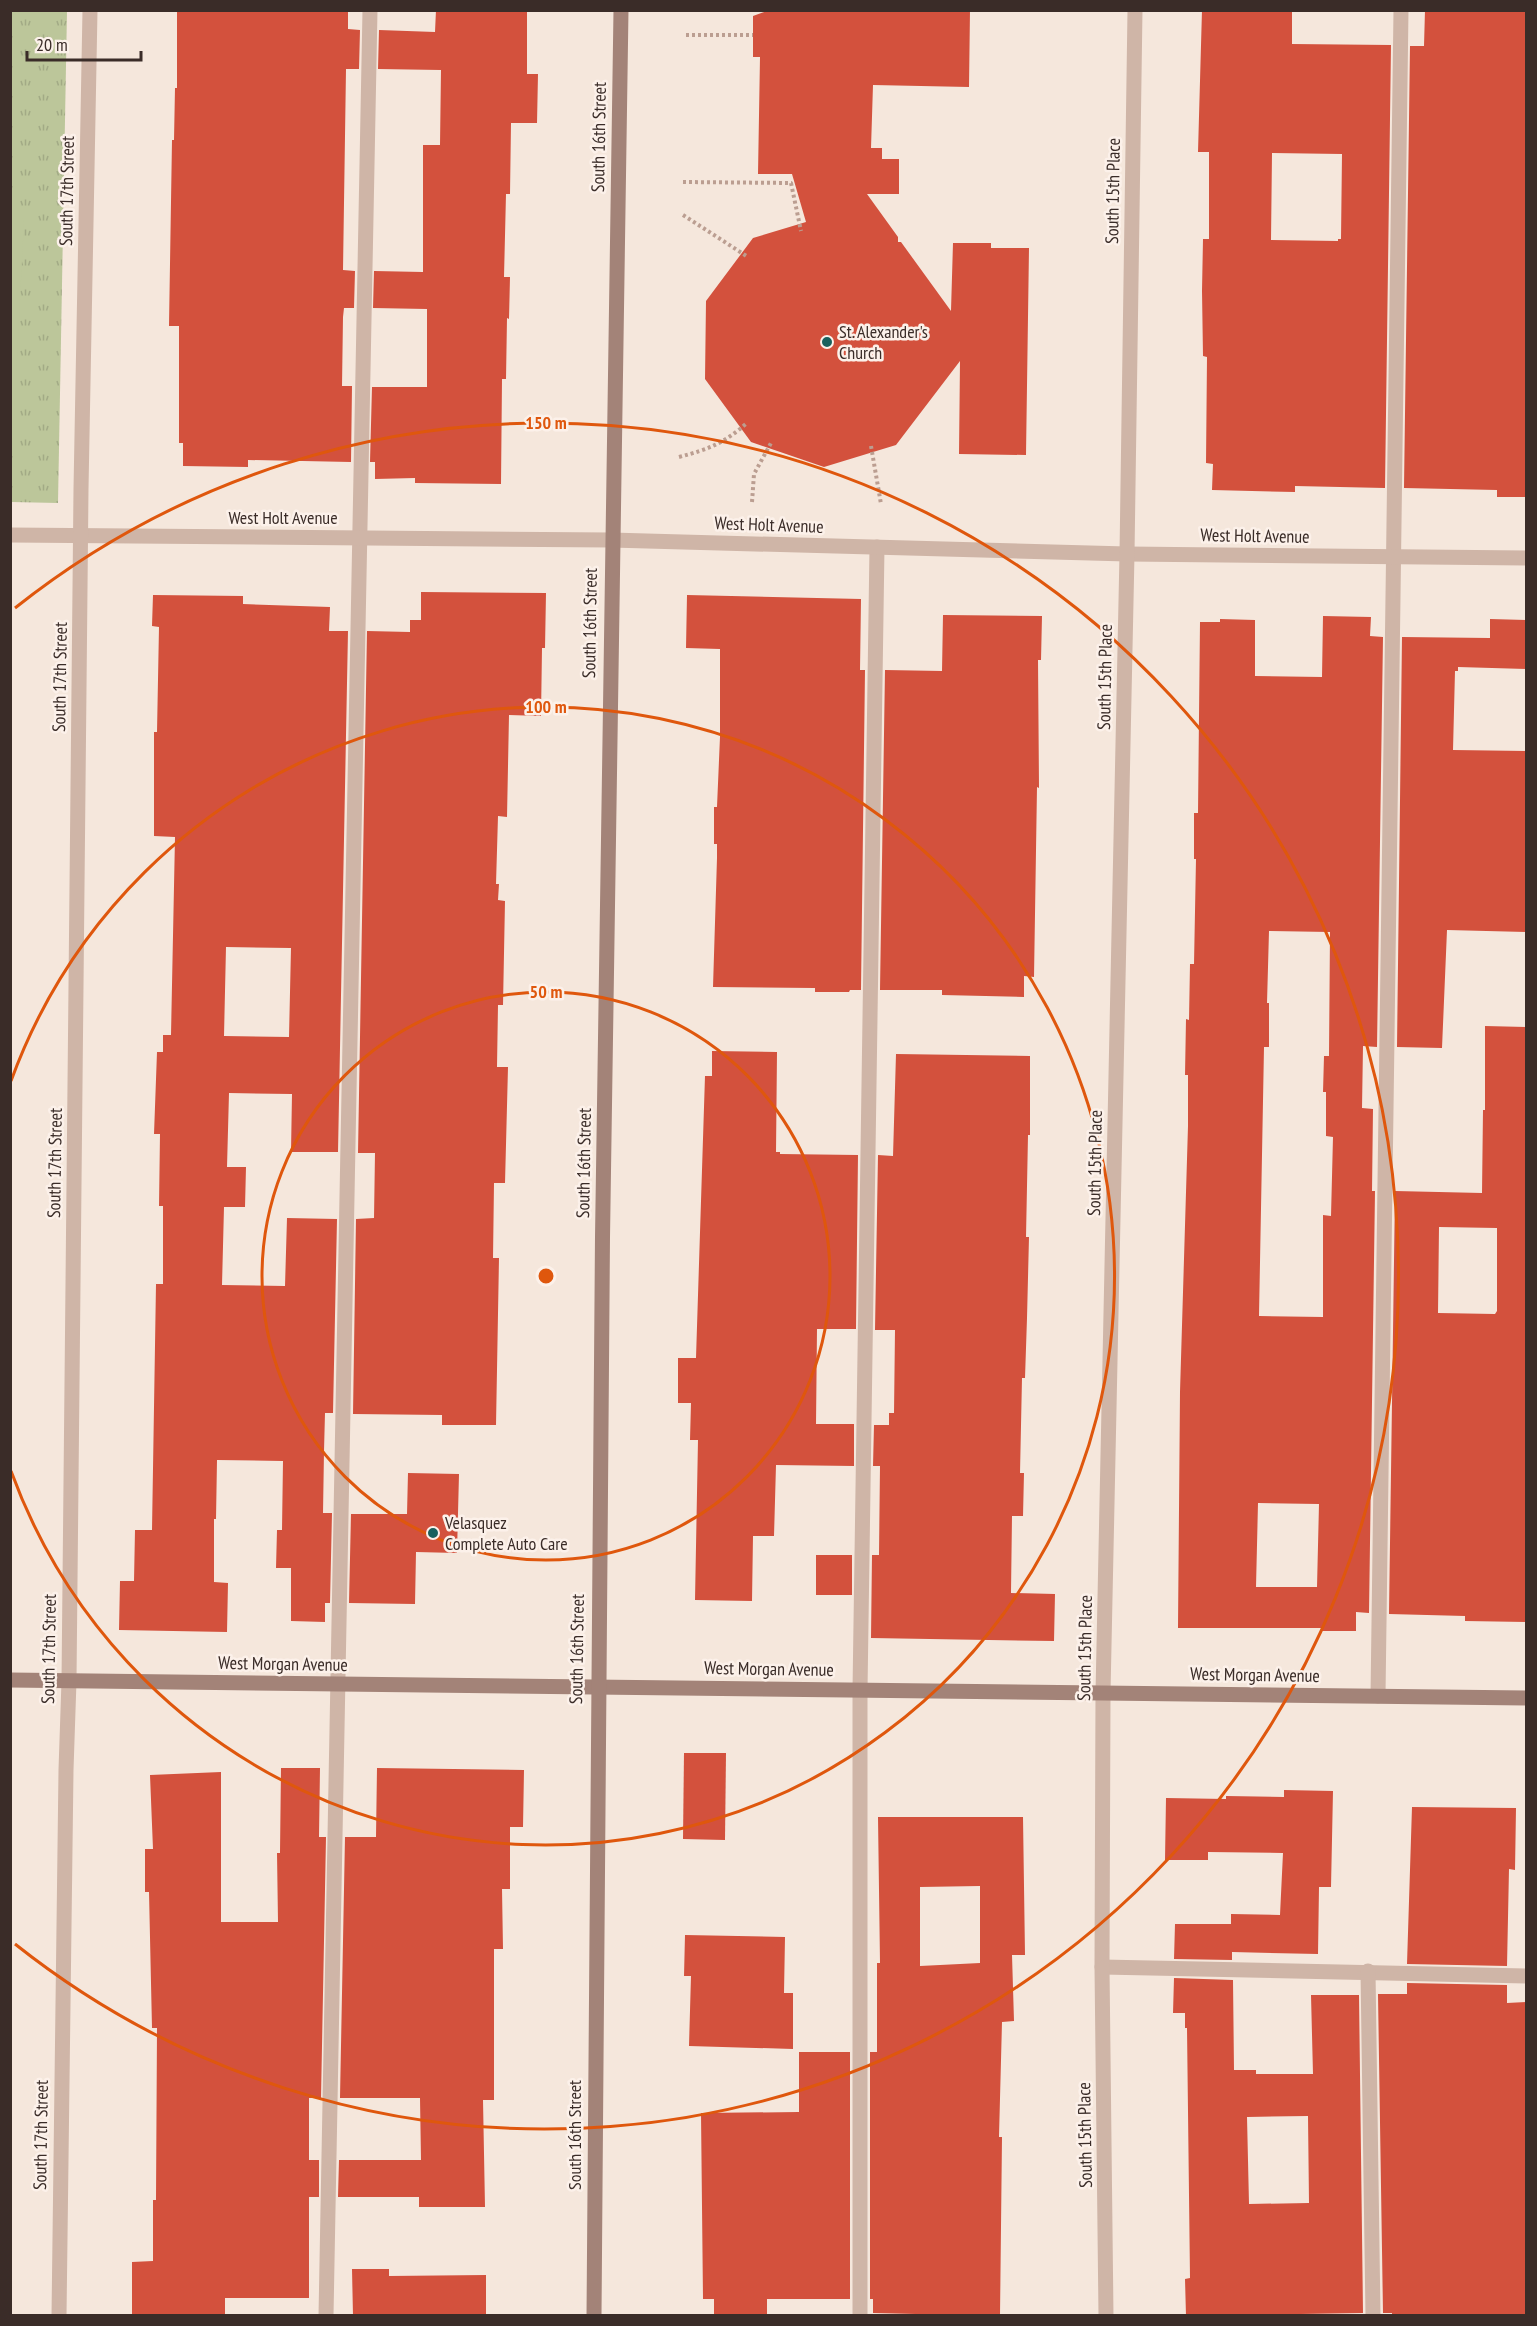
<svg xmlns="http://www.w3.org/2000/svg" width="1537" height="2326" font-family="'PT Sans Narrow',sans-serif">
<defs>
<pattern id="park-tufts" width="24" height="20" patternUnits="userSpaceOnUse" patternTransform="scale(1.5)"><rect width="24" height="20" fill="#bcc69a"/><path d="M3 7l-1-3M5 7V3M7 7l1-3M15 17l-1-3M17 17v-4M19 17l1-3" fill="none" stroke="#a2aa85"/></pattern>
</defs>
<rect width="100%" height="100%" fill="#f5e7dc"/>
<polygon fill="url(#park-tufts)" points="11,11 67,11 58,503 11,502"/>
<polygon fill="#bcc69a" points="10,195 24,221 12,458 10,458"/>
<g fill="#d3513d" fill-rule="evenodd">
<polygon points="177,10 348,10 348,29 360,30 359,69 346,69 343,270 355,271 354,308 344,308 343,317 342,386 352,386 351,462 248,460 248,467 183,466 183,443 179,443 179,326 169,326 172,140 174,140 175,88 177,88"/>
<polygon points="436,10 527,10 527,74 538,74 537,123 511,123 510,194 506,194 504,277 510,277 509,319 507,318 506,379 502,379 501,484 415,483 415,478 375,479 375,462 370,462 372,387 427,387 427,309 373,308 374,271 423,272 423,145 440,145 441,70 378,69 379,30 435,32"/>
<polygon points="770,10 970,10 969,87 873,85 871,148 882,148 882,159 899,159 899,194 867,194 898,237 898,242 901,242 951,311 953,243 991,243 991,248 1029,248 1026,455 959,454 960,361 896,445 824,467 751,442 705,379 706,301 753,238 806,222 792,174 758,174 760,57 753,57 753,16"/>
<path d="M1202,10H1292V44L1391,45L1385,488L1295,486V492L1212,490L1213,464L1206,463L1207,357L1203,356L1202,291L1203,239H1209V152H1198ZM1272,153L1342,154L1341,239H1338V241L1271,240Z"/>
<polygon points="1425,10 1527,10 1527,497 1497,497 1497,490 1404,488 1410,46 1424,46"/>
<polygon points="421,592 546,593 545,648 542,648 541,716 509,715 507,817 498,816 496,884 499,884 498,900 505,901 503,1005 498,1005 497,1067 508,1067 505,1183 494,1183 493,1258 499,1258 496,1425 442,1425 442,1415 353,1414 356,1219 374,1218 375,1153 358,1153 367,631 410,632 410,620 421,620"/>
<path d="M153,595L243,596V604L330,607L329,631H348L338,1152H291L292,1094L229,1093L227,1167H246L245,1207H224L222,1285L285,1286L287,1218L337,1219L333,1413H325L324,1451L323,1513H332L330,1603H325V1622L291,1621V1568H276L277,1530H282L283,1461L217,1460L216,1519H214V1582L228,1583L227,1632L119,1630L120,1581H134L135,1530H152L156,1284H163V1206H159L160,1134H154L157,1052H163V1035H171L175,837L154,836V732H157L159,627L152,626ZM226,947L291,948L289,1037L224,1036Z"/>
<polygon points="687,595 861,599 860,670 865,670 861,990 850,990 849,992 815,992 815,988 713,987 717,858 717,844 714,844 714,807 717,807 720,737 720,649 686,648"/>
<polygon points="943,615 1042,616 1041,660 1038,660 1039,788 1037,787 1034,977 1024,976 1024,997 942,995 942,990 880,990 885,670 942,671"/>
<path d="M1323,616L1371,617L1370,636L1383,637L1377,1047L1363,1046L1362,1108L1373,1109L1372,1191H1375L1369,1613L1356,1612V1631H1322V1628H1178L1180,1392L1188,1126V1075H1185L1186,1019L1189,1020L1190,964H1194L1196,859H1194V813H1198L1200,622H1220V619L1255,620V676L1322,677ZM1269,931L1330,932L1329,1056H1324L1323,1092H1326V1136L1333,1137L1331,1216L1323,1215V1317L1259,1316L1264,1047H1269V1003H1267ZM1258,1503L1319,1504L1317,1587H1256Z"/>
<polygon points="1490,619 1527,620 1527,669 1458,667 1458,671 1455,671 1453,750 1527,751 1527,932 1447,930 1442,1048 1397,1047 1402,637 1490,638"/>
<path d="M1485,1026L1527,1027V1622L1465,1621V1616L1389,1614L1395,1191L1482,1193L1483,1110H1485ZM1439,1227L1497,1228V1311L1495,1314L1438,1313Z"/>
<polygon points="712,1051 777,1052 776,1152 780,1152 780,1154 858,1155 856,1329 817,1329 816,1424 854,1424 854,1466 776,1465 774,1536 753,1536 752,1601 695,1600 698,1440 690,1440 691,1403 678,1403 678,1358 696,1358 705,1076 712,1076"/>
<polygon points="896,1054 1030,1056 1030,1135 1028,1135 1026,1237 1029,1237 1027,1318 1025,1378 1022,1378 1020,1473 1024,1473 1023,1516 1012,1516 1011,1593 1055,1594 1054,1641 871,1638 872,1555 879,1555 880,1466 873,1466 874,1425 889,1425 889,1413 894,1413 895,1330 875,1330 878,1155 893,1156"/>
<polygon points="408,1473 459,1474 457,1553 416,1552 415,1604 349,1603 351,1514 407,1514"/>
<rect x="816" y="1555" width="36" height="40"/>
<polygon points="684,1753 726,1753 725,1840 683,1839"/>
<polygon points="281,1768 320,1768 319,1837 326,1837 321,2098 309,2098 309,2160 319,2160 319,2197 309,2197 309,2298 225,2298 225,2316 132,2316 132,2262 153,2261 153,2200 156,2200 157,2028 152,2028 149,1892 145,1892 145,1849 153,1849 150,1775 221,1772 221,1922 278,1922 277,1853 280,1853"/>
<polygon points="377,1768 524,1770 523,1827 510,1827 510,1889 502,1889 503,1949 494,1949 494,2100 483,2100 485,2207 419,2207 419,2197 338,2197 339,2160 421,2160 420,2098 340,2098 345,1837 376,1837"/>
<polygon points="1284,1790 1333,1791 1331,1887 1319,1887 1318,1954 1232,1952 1232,1960 1174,1959 1175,1924 1231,1924 1231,1914 1280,1915 1283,1853 1208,1852 1208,1860 1165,1860 1166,1798 1226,1799 1226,1796 1284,1797"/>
<polygon points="1412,1807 1516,1808 1515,1870 1509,1869 1507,1966 1407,1964"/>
<path d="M878,1817H1023L1025,1955H1012L1014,2021L1002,2022L999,2137H1002L1000,2316L873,2313V2299H870V2052H877V1963H880ZM980,1886V1963L920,1966V1887Z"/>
<polygon points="685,1935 785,1937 784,1993 793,1993 793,2049 689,2046 691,1976 684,1976"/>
<path d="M1174,1978L1233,1980L1234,2070H1256V2074H1313L1311,1995H1359L1363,2313L1186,2316L1185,2279L1190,2278L1187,2028H1185V2013H1173ZM1308,2116L1309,2203L1249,2204L1247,2117Z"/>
<polygon points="1407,1983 1507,1985 1507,2003 1527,2002 1527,2316 1392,2316 1392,2313 1383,2313 1378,1994 1407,1994"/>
<polygon points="799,2052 850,2052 850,2299 767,2299 767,2316 714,2316 714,2299 703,2299 701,2113 799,2112"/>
<polygon points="352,2269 389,2269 389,2276 486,2275 486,2316 353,2316"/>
</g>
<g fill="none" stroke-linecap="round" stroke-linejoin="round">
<g stroke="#bb9e91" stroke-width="4" stroke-dasharray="3 3" stroke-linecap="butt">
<polyline points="686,35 753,35"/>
<polyline points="683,182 791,183 801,231"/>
<polyline points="683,215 748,257"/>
<polyline points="871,446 881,504"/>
<path d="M679,457C709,449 723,444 747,423"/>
<polyline points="752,502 754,474 771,443"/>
</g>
<g stroke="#cfb5a7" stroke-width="15">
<polyline points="1378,1696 1401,10"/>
<polyline points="1102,1967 1526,1976"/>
<polyline points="1368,1971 1373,2316"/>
<path d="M326,2316C342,1547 353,779 370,10"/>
<polyline points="860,2316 860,1690 877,547"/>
</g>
<g stroke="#cfb5a7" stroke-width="15">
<polyline points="10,535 611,540 1127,554 1526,558"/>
<polyline points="59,2316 66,1770 69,1681 81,489 90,10"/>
<polyline points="1106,2316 1102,1967 1103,1693 1127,554 1135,10"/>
</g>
<g stroke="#a38378" stroke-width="15">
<polyline points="10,1680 1526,1698"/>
<path d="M594,2316C597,1547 607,779 621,10"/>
</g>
</g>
<g fill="none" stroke="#df570d" stroke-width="3">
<circle cx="546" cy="1276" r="284"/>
<path d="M11 1081A569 569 0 1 1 11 1471"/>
<path d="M15 608A853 853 0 1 1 15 1944"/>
</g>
<g fill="#19615e" stroke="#fcf1ea" stroke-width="2">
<circle cx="827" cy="342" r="6"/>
<circle cx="433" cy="1533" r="6"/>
</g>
<g text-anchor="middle" stroke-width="5" stroke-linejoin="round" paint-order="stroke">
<g font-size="18" fill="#3a2c28" stroke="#fcf1ea">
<text transform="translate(599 137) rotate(-89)" y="6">South 16th Street</text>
<text transform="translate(67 191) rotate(-89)" y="6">South 17th Street</text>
<text transform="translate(1113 191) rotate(-89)" y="6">South 15th Place</text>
<text x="283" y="524">West Holt Avenue</text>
<text transform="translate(769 525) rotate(2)" y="6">West Holt Avenue</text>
<text transform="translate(1255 536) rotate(1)" y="6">West Holt Avenue</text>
<text transform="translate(590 623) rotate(-89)" y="6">South 16th Street</text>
<text transform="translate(60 677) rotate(-89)" y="6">South 17th Street</text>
<text transform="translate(1105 677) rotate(-89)" y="6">South 15th Place</text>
<text transform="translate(55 1163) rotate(-89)" y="6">South 17th Street</text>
<text transform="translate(584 1163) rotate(-89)" y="6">South 16th Street</text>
<text transform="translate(1095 1163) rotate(-89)" y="6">South 15th Place</text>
<text transform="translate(1085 1648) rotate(-89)" y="6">South 15th Place</text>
<text transform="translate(49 1649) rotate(-89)" y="6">South 17th Street</text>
<text transform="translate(577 1649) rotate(-89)" y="6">South 16th Street</text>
<text transform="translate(283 1664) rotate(1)" y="6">West Morgan Avenue</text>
<text transform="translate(769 1669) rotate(1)" y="6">West Morgan Avenue</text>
<text transform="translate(1255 1675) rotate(1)" y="6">West Morgan Avenue</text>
<text transform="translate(41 2135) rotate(-89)" y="6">South 17th Street</text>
<text transform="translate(575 2135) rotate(-90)" y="6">South 16th Street</text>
<text transform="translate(1085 2135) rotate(-91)" y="6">South 15th Place</text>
</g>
<g font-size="18" fill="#3a2c28" stroke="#fcf1ea" text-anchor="start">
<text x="839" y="338">St. Alexander's<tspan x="839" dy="21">Church</tspan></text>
<text x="445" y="1529">Velasquez<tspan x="445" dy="21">Complete Auto Care</tspan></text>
</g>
</g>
<circle cx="546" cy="1276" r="9" fill="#df570d" stroke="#fcf1ea" stroke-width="3"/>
<g font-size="18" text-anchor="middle" font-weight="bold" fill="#df570d" stroke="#fcf1ea" stroke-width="5" stroke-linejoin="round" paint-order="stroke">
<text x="546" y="429">150 m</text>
<text x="546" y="713">100 m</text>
<text x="546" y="998">50 m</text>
</g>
<rect width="1537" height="2326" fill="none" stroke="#3a2c28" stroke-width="24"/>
<path d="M27 51v9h114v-9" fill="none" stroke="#3a2c28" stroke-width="3"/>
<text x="36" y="51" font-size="18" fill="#3a2c28" stroke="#fcf1ea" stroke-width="4.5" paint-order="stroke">20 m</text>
</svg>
